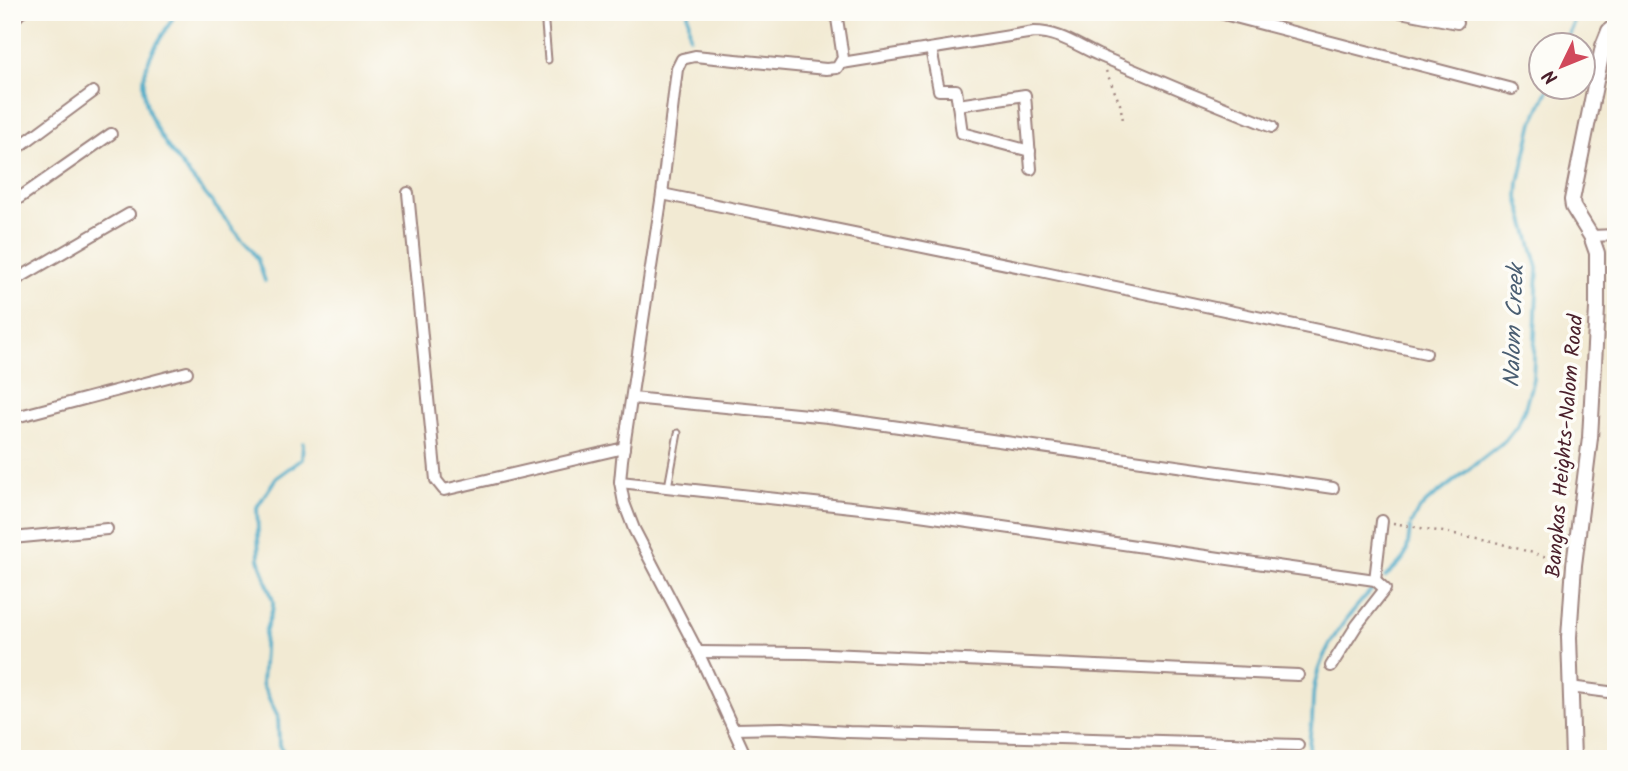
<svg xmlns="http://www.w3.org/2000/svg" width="1628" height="771" font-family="Kalam,sans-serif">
<rect width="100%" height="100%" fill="#fdfcf7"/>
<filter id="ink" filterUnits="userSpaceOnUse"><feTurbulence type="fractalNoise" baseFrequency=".0143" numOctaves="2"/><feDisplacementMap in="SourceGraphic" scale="14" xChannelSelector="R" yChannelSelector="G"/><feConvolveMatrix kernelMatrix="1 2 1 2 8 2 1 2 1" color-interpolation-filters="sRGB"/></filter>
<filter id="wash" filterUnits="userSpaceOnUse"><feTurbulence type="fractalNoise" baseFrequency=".00686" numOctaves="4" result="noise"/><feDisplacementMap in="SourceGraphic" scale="28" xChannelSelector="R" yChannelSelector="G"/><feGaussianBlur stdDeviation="1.57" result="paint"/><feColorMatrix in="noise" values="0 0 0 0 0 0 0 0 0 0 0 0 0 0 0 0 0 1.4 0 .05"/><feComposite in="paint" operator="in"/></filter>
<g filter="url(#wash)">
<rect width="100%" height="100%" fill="#f2ead3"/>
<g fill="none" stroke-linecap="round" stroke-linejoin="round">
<g stroke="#49aac8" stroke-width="3.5">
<path d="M176,12C165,34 146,54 144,80C142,120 172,154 196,183C215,205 231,228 251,249L257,258L265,281"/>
<polyline points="688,12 690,37"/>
<polyline points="1565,46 1577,12"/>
<polyline points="1411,524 1418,511 1427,502 1505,441 1517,426 1525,408 1533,379 1538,268 1518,198 1519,182 1533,122 1549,88"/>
<path d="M1385,577C1407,557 1407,558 1410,528"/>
<polyline points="288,759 279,745 278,717 262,684 265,632 273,608 273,601 259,559 257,507 276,478 302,459 303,443"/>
<path d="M1309,759C1308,745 1310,734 1312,721C1313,709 1312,695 1315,683C1322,646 1349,614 1374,587"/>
</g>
</g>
</g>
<g filter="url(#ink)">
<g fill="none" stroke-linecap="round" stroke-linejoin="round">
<g stroke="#9e847f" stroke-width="9">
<g id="lane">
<polyline points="544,12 548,60"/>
<polyline points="668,487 678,433"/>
</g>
</g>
<g stroke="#9e847f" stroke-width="14">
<g id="street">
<polyline points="1216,12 1512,89"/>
<polyline points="1400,12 1457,23"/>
<polyline points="12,21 21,12"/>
<polyline points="931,49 939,90 956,90 962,133 1030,151"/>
<path d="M842,63L1034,32C1059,32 1076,45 1098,55C1156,80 1214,104 1272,127"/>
<polyline points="958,105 1025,95 1031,169"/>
<polyline points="12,152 93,92"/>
<polyline points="408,193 436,480 444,490 624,448"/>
<polyline points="662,194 1031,269 1426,353"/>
<polyline points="12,203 111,134"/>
<polyline points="1591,236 1616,235"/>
<polyline points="12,282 129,214"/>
<polyline points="632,398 828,417 1333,488"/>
<polyline points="12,418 187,372"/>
<polyline points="620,482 898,512 1375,580 1385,589 1357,625 1331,666"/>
<polyline points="12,538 107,529"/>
<polyline points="1375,580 1382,521"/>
<polyline points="698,652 807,653 1298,675"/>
<polyline points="1570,687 1616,693"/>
<polyline points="734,729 783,728 849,732 1298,745"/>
<polyline points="747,759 698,652 634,529 624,503 620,482 622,460 662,194 677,69 682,59 695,56 826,69 837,68 843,58 836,12"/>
</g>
</g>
<g stroke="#9e847f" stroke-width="18">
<polyline id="secondary" points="1573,759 1569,637 1574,565 1590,438 1597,308 1597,253 1591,236 1573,207 1572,200 1603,46 1609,31 1616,25"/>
</g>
<g stroke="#9e847f" stroke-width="2.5" stroke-dasharray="2 5" stroke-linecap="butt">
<polyline points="1106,71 1120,104 1123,120"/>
<polyline points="1393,523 1488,540 1561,561"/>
</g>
<use href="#lane" stroke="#fff" stroke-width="5"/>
<use href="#street" stroke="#fff" stroke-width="10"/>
<use href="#secondary" stroke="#fff" stroke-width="14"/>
</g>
</g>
<g text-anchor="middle" stroke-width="7" stroke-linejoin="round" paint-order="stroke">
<g font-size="21" fill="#4a1f2b" stroke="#fdfcf7">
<text transform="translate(1564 446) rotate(-85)" y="7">Bangkas Heights-Nalom Road</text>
</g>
<g font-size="23" font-style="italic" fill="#4a5e72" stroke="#fdfcf7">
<text transform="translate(1513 326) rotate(-88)" y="8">Nalom Creek</text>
</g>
</g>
<rect width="1628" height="771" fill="none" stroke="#fdfcf7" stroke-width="42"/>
<g transform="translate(1562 66) rotate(227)"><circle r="33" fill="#fdfcf7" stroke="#b5a4a5" stroke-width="2"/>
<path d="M0-5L12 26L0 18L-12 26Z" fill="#d1495b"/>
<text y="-10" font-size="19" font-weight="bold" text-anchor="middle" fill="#4a1f2b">N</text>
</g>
</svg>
